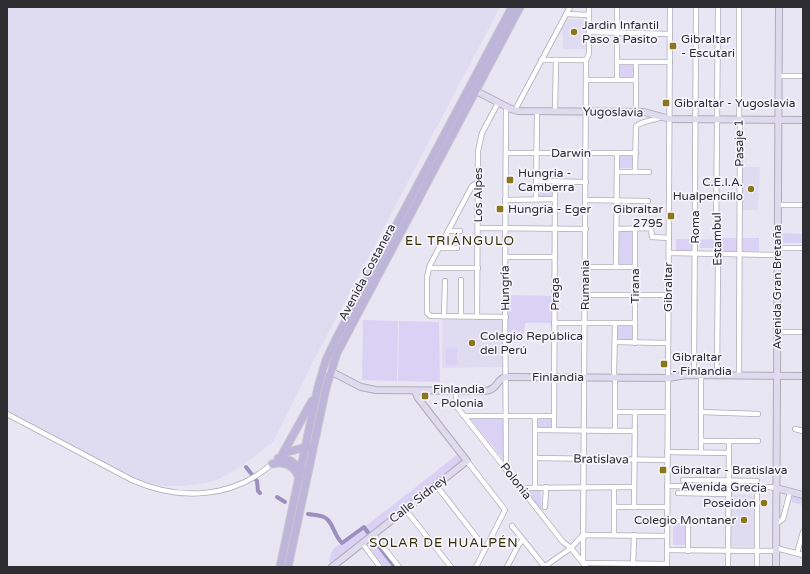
<svg xmlns="http://www.w3.org/2000/svg" width="810" height="574" font-family="'Varela Round',sans-serif">
<rect width="100%" height="100%" fill="#e9e6f4"/>
<g fill="#dfdbf0">
<polygon points="7,7 500,7 313,362 273,442 239,468 219,479 206,483 183,486 165,486 140,481 128,476 125,473 115,468 112,468 7,411"/>
<polygon points="566,19 587,20 586,49 563,49 563,36 561,29"/>
<polygon points="743,167 760,167 758,210 742,210"/>
<polygon points="442,319 503,319 502,367 442,368"/>
<polygon points="731,494 756,495 756,547 731,546"/>
</g>
<g fill="#dad2f4">
<polygon points="620,63 635,63 634,79 620,79"/>
<rect x="619" y="154" width="13" height="14"/>
<polygon points="540,181 554,181 554,198 539,197"/>
<polygon points="618,230 634,231 634,265 618,265"/>
<polygon points="779,233 803,234 803,243 779,243"/>
<rect x="721" y="238" width="17" height="13"/>
<rect x="743" y="238" width="16" height="13"/>
<rect x="676" y="239" width="16" height="14"/>
<polygon points="714,239 714,248 700,248 700,240"/>
<polygon points="508,295 551,296 551,323 525,323 524,334 507,333"/>
<polygon points="363,320 398,321 397,381 362,380"/>
<polygon points="399,321 439,322 440,382 398,381"/>
<rect x="617" y="326" width="16" height="14"/>
<rect x="446" y="348" width="11" height="17"/>
<polygon points="469,417 504,418 504,460"/>
<rect x="537" y="418" width="14" height="9"/>
<path d="M458,454L462,459L461,462L330,563L329,561C331,552 333,545 343,544Z"/>
<polygon points="521,486 540,486 542,512"/>
<polygon points="793,495 803,498 803,505 791,502"/>
<rect x="673" y="524" width="13" height="21"/>
<polygon points="371,540 393,567 384,567 368,545"/>
</g>
<g fill="none" stroke-linecap="round" stroke-linejoin="round">
<g stroke="#9c90c0" stroke-width="4">
<polyline points="246,467 257,481 258,491 260,493"/>
<polyline points="277,497 285,502"/>
<path d="M308,514C313,515 319,515 324,517C333,521 334,536 342,543L364,527L369,534"/>
<polyline points="374,540 395,567"/>
</g>
<g stroke="#aeacb9" stroke-width="6">
<g id="street">
<polyline points="589,7 589,54 586,60 583,563 667,564"/>
<polyline points="566,14 589,15"/>
<polyline points="589,32 670,34"/>
<polyline points="541,60 586,60"/>
<polyline points="617,62 670,62"/>
<polyline points="778,76 803,76"/>
<polyline points="586,80 636,80"/>
<polyline points="617,80 617,7"/>
<polyline points="515,110 570,7"/>
<polyline points="555,112 556,60"/>
<polyline points="636,112 636,62"/>
<polyline points="506,153 636,153"/>
<polyline points="617,172 649,172"/>
<path d="M635,172L636,126C642,121 653,121 661,117"/>
<polyline points="536,181 586,182"/>
<polyline points="478,187 475,184 472,186 430,265 427,277 427,313 431,316 506,317"/>
<polyline points="536,199 537,112"/>
<polyline points="505,200 555,199"/>
<polyline points="586,200 648,201"/>
<polyline points="778,205 803,205"/>
<polyline points="478,228 586,229"/>
<polyline points="617,229 649,228 651,229 652,237 669,238"/>
<polyline points="448,231 460,231"/>
<polyline points="439,248 457,248"/>
<polyline points="777,248 803,248"/>
<polyline points="669,253 777,255"/>
<polyline points="505,257 555,257"/>
<polyline points="585,267 635,267"/>
<polyline points="616,267 617,153"/>
<polyline points="429,268 478,268"/>
<polyline points="585,295 668,295"/>
<polyline points="444,316 445,281"/>
<polyline points="461,316 461,280"/>
<polyline points="477,317 478,151 482,133 498,103"/>
<polyline points="554,323 635,323"/>
<polyline points="777,332 803,332"/>
<polyline points="615,342 668,343"/>
<polyline points="635,343 635,229"/>
<polyline points="694,375 696,7"/>
<polyline points="717,375 718,259 716,239 718,7"/>
<polyline points="739,375 740,124 739,114 739,7"/>
<polyline points="456,391 456,403 457,407 563,542 571,548 586,567"/>
<polyline points="615,412 668,412"/>
<polyline points="701,412 758,414"/>
<path d="M7,414L132,480C179,501 233,499 273,463"/>
<polyline points="464,416 554,416"/>
<polyline points="795,429 803,431"/>
<polyline points="535,430 635,431"/>
<polyline points="554,430 555,181"/>
<polyline points="615,431 615,377 614,374 615,324"/>
<polyline points="701,441 758,441"/>
<polyline points="667,452 729,453"/>
<polyline points="701,452 701,375"/>
<polyline points="535,458 667,460"/>
<polyline points="467,461 505,510 476,567"/>
<polyline points="506,469 505,290 506,107"/>
<polyline points="683,480 757,481"/>
<polyline points="436,485 485,548"/>
<polyline points="667,486 769,487 776,488"/>
<polyline points="535,487 535,416"/>
<polyline points="521,488 634,487"/>
<polyline points="678,493 729,494"/>
<polyline points="545,507 546,487"/>
<polyline points="614,507 667,507"/>
<polyline points="634,507 635,412"/>
<polyline points="405,509 451,567"/>
<polyline points="667,521 729,521"/>
<polyline points="776,524 783,519 790,492"/>
<polyline points="512,526 545,567"/>
<polyline points="373,534 399,567"/>
<polyline points="614,535 614,487"/>
<polyline points="362,543 380,567"/>
<polyline points="776,548 803,555"/>
<polyline points="667,550 776,551"/>
<polyline points="688,551 688,521"/>
<polyline points="797,553 803,532"/>
<polyline points="507,567 519,544 523,540"/>
<polyline points="544,567 571,548 583,535 667,536"/>
<polyline points="633,567 634,535"/>
<polyline points="667,567 670,7"/>
<polyline points="728,567 729,441"/>
<polyline points="757,567 757,487"/>
</g>
</g>
<g stroke="#aeacb9" stroke-width="8">
<g id="secondary">
<polyline points="476,91 511,109 518,111 644,112 670,119 803,120"/>
<path d="M328,370L361,387L376,390L485,391C498,390 496,379 506,377L668,378L687,375L803,376"/>
<polyline points="776,488 803,495"/>
<polyline points="332,567 467,461 418,398 415,391"/>
<polyline points="776,567 779,7"/>
</g>
</g>
<g stroke="#c9c8ca" stroke-width="9">
<g id="primary">
<polyline points="283,453 312,401"/>
<polyline points="283,453 307,447"/>
<polyline points="278,458 291,461 302,470"/>
<path d="M272,464C285,461 295,465 299,479"/>
<polyline points="280,567 318,387 326,360 337,337 512,7"/>
<polyline points="288,567 326,388 337,353 520,7"/>
</g>
</g>
<use href="#street" stroke="#fff" stroke-width="4.5"/>
<use href="#secondary" stroke="#dfdaed" stroke-width="6"/>
<use href="#primary" stroke="#beb5da" stroke-width="7"/>
</g>
<g fill="#8a771b" stroke="#f6f4fd" stroke-width="1.5">
<circle cx="574" cy="32" r="4"/>
<rect x="669" y="42" width="8" height="8" rx="2"/>
<rect x="662" y="99" width="8" height="8" rx="2"/>
<rect x="506" y="176" width="8" height="8" rx="2"/>
<circle cx="751" cy="189" r="4"/>
<rect x="496" y="205" width="8" height="8" rx="2"/>
<rect x="667" y="212" width="8" height="8" rx="2"/>
<circle cx="472" cy="343" r="4"/>
<rect x="660" y="360" width="8" height="8" rx="2"/>
<rect x="421" y="392" width="8" height="8" rx="2"/>
<rect x="659" y="466" width="8" height="8" rx="2"/>
<circle cx="764" cy="503" r="4"/>
<circle cx="744" cy="520" r="4"/>
</g>
<g text-anchor="middle" stroke-width="3.5" stroke-linejoin="round" paint-order="stroke">
<g font-size="12" fill="#2e2d32" stroke="#f6f4fd" text-anchor="start">
<text x="582" y="29">Jardin Infantil<tspan x="582" dy="14">Paso a Pasito</tspan></text>
<text x="681" y="43">Gibraltar<tspan x="681" dy="14">- Escutari</tspan></text>
<text x="674" y="107">Gibraltar - Yugoslavia</text>
<text x="518" y="177">Hungria -<tspan x="518" dy="14">Camberra</tspan></text>
<text x="743" y="186" text-anchor="end">C.E.I.A.<tspan x="743" dy="14">Hualpencillo</tspan></text>
<text x="508" y="213">Hungria - Eger</text>
<text x="663" y="213" text-anchor="end">Gibraltar<tspan x="663" dy="14">2795</tspan></text>
<text x="480" y="340">Colegio República<tspan x="480" dy="14">del Perú</tspan></text>
<text x="672" y="361">Gibraltar<tspan x="672" dy="14">- Finlandia</tspan></text>
<text x="433" y="393">Finlandia<tspan x="433" dy="14">- Polonia</tspan></text>
<text x="671" y="474">Gibraltar - Bratislava</text>
<text x="756" y="507" text-anchor="end">Poseidón</text>
<text x="736" y="524" text-anchor="end">Colegio Montaner</text>
</g>
<g font-size="12" fill="#2e2d32" stroke="#f6f4fd">
<text transform="translate(613 112) rotate(1)" y="4">Yugoslavia</text>
<text transform="translate(739 143) rotate(-91)" y="4">Pasaje 1</text>
<text x="571" y="157">Darwin</text>
<text transform="translate(478 195) rotate(-90)" y="4">Los Alpes</text>
<text transform="translate(695 227) rotate(-90)" y="4">Roma</text>
<text transform="translate(717 239) rotate(-91)" y="4">Estambul</text>
<text transform="translate(367 272) rotate(-62)" y="4">Avenida Costanera</text>
<text transform="translate(585 285) rotate(-90)" y="4">Rumania</text>
<text transform="translate(635 286) rotate(-90)" y="4">Tirana</text>
<text transform="translate(668 287) rotate(-90)" y="4">Gibraltar</text>
<text transform="translate(777 287) rotate(-90)" y="4">Avenida Gran Bretaña</text>
<text transform="translate(505 288) rotate(-91)" y="4">Hungría</text>
<text transform="translate(555 294) rotate(-90)" y="4">Praga</text>
<text x="558" y="381">Finlandia</text>
<text transform="translate(601 459) rotate(1)" y="4">Bratislava</text>
<text transform="translate(516 481) rotate(52)" y="4">Polonia</text>
<text transform="translate(724 487) rotate(1)" y="4">Avenida Grecia</text>
<text transform="translate(418 499) rotate(-38)" y="4">Calle Sídney</text>
</g>
<g font-size="13" letter-spacing="1" fill="#362d02" stroke="#f6f4fd">
<text x="460" y="245">EL TRIÁNGULO</text>
<text x="444" y="547">SOLAR DE HUALPÉN</text>
</g>
</g>
<rect width="810" height="574" fill="none" stroke="#2e2d32" stroke-width="16"/>
</svg>
